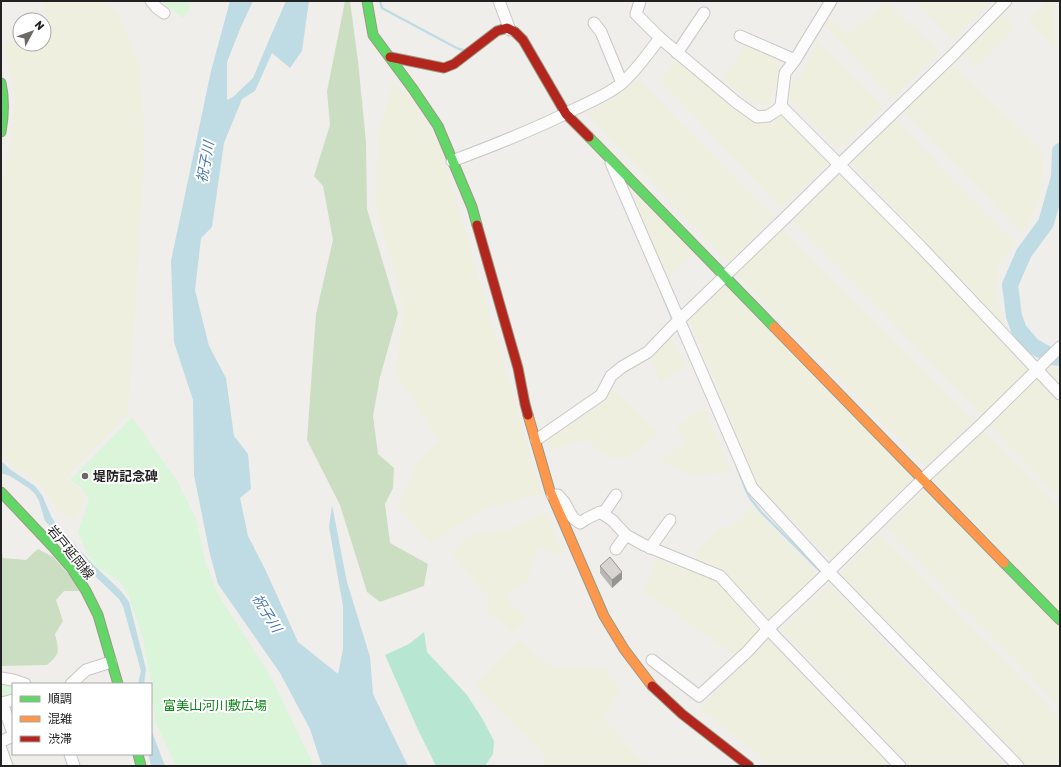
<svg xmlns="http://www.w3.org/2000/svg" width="1061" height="767" font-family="Rubik,'Noto Sans JP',sans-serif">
<rect width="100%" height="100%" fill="#f0eeeb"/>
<g fill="#efefdf">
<polygon points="44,1 103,1 119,15 140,67 145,144 136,302 128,413 65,478 79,489 86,499 75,520 58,511 40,484 6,462 1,457 1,186 8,152 15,97 4,48 20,35 20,44 44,44 44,31 49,26"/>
<polygon points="916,1 985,1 989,5 952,39"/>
<polygon points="1048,1 1054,1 1055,49 1028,20"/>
<polygon points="887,2 939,52 893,99 825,25 829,17 848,35"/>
<polygon points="1001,13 1016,27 976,67 962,53"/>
<polygon points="817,41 883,107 838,149 790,98 790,82 798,81"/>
<polygon points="749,42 781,57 776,86 768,105 756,104 723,80 725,73"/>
<polygon points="676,59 735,108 762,126 783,112 831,161 780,207 661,81"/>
<polygon points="949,61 1043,152 1040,200 1023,234 901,108"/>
<polygon points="639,80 773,217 728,262 585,112 597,108"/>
<polygon points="393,82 409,95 442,151 542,494 484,509 431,543 398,506 417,462 439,441 395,372 404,310 376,206 378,134"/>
<polygon points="892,117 1015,243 999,263 997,297 1004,327 848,160"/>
<polygon points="839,171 1031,370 983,416 791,218"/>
<polygon points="640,196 694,252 667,280 635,200"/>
<polygon points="780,226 974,421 928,468 734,272"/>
<polygon points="726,278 916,478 833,563 757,484 688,317"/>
<polygon points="671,336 686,366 660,383 650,355"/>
<polygon points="1052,368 1060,370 1060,386 1047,373"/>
<polygon points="1038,375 1060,398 1060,499 989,424"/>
<polygon points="610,389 617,392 659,433 630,457 612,459 587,440 550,451 545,437 608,401"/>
<polygon points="705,408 731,471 696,477 661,461 685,443 676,427"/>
<polygon points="983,429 1060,509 1060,613 932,479"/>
<polygon points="924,490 1060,628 1060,707 887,529"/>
<polygon points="752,506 819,576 771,624 718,567 691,557 723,526 728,530"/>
<polygon points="546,512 564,557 538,547 527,582 504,596 527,618 513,633 488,611 487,595 452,554 471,534 508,530"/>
<polygon points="881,535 1060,718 1060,766 1027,766 840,573"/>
<polygon points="657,558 716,581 763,632 735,655 643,592"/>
<polygon points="829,585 1004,766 910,766 781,630"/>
<polygon points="770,635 895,766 772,766 700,708"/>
<polygon points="520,640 550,667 604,668 620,690 603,719 647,766 546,766 544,754 475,686"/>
</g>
<g fill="#cbdec1">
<polygon points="345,1 350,1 358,61 366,142 367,209 398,313 380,377 373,416 378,454 394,468 393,488 385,504 390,543 428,564 424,586 380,602 367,592 340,505 307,440 316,314 333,240 323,186 314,176 330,125 327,91"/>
<path d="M1,549L3,558L26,560L38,549L53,557L72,578L79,591H64L56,600L63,621L55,634C59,651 61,653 47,665L1,666Z"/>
</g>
<g fill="#daf5da">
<polygon points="161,1 191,1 188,12 183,18"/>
<polygon points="132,417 178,482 196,519 205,560 218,594 271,677 314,766 176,766 155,721 151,684 143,639 129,596 120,582 97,567 87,554 78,532 89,500 81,487 70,480"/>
<polygon points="1,681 13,684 13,698 1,701"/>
</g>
<polygon fill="#b7e6d2" points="424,632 427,652 467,695 483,720 494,741 493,754 485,766 436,766 419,732 385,655 409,644"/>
<g fill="#bfdbe3">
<polygon points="230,1 253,1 240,29 227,62 227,100 233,97 253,78 269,40 286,1 309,1 302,51 290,68 272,53 255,91 242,99 224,143 212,227 201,238 195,290 209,346 226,378 234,436 248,454 251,489 240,498 248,536 265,569 298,642 338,674 343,649 343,606 329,527 332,505 347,582 370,657 373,694 408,766 322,766 310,729 280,673 218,584 209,550 194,475 193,400 174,342 171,261 211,71"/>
<path d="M1,461L11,470L35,486L42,495L51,516L55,523C71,540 85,557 101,572C111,582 122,590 129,602L146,669L144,684H138L141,671L123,606L119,599L95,576L89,574L72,549L45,521L39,501L35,494L30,489L10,476L1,473Z"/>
<polygon points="151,729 165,766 152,766 151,765 148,754 151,754"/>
</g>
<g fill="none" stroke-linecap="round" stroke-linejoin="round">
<g stroke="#bfdbe3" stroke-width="2.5">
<polyline points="380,1 382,8 393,14 451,45 459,49 463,50"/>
<polyline points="663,296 672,318"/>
<polyline points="737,467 746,490 750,498 761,512 822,573"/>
<polyline points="879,631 915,668"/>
</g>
<polyline stroke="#bfdbe3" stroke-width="16" points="1060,151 1059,177 1046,223 1024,253 1010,285 1014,316 1019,330 1033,346 1053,357 1060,358"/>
<g stroke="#c9c8c7" stroke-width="13">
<g id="street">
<polyline points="151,1 157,8 164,13"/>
<polyline points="499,1 510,30"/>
<polyline points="640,1 636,14 660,38"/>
<polyline points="594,23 601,32 622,83"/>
<polyline points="740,36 795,60"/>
<polyline points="677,53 704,13"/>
<polyline points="781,106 920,246 1060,394"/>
<path d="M452,161C495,145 536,129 577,108C592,101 609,94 622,83C637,70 648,53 660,38L736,102L757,117L768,116L776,111L781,106L785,73L795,60L831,1"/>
<polyline points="611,163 752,488 829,572 1018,766"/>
<polyline points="536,440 601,395 611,376 622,367 648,352 671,328 783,220 839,165 953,55 1006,1"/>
<polyline points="552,495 558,495 564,502 573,518 580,523 586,519 600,512 612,520 626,535 644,545 720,576 768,629 900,766"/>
<polyline points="603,514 616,495"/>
<polyline points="650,548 670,520"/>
<polyline points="616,549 626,535"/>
<polyline points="652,660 699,696 747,652 768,629 820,580 923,479 984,422 1060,347"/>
<polyline points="1,678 13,680 25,684"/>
<polyline points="71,684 86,670 111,662"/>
<polyline points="1,703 2,703 13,733"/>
<polyline points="2,703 13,700"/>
<polyline points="1,742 2,741 11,737 13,734"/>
<polyline points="1,749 7,766"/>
<polyline points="70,754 74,766"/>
</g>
</g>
<g stroke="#999a82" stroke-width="11">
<g id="fast">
<polyline points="367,1 373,35 413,89 438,126 472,207 477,225"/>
<path d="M1,83C5,100 4,115 1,132"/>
<polyline points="589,137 774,327"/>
<polyline points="1,492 52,546 72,569 86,591 98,615 118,684"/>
<polyline points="1004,563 1060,620"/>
<polyline points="138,754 141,766"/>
</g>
</g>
<g stroke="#999a82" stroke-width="11">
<g id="slow">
<polyline points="774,327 1004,563"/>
<polyline points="528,415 550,491 604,616 624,649 652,686"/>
</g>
</g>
<g stroke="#999a82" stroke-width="11">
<g id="jam">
<polyline points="390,57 444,68 454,64 497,31 507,28 515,32 523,40 566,114 589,137"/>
<polyline points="477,225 518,368 525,404 528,415"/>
<polyline points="652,686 682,714 749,766"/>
</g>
</g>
<use href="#street" stroke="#fdfcfc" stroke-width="11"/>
<use href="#fast" stroke="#63d668" stroke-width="9"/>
<use href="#slow" stroke="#ff974d" stroke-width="9"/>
<use href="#jam" stroke="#b3261e" stroke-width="9"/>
</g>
<polygon fill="#b9b6b5" points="600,566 622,579 612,588 600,573"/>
<polygon fill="#969493" points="622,572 622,579 612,588 612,580"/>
<polygon fill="#d7d4d2" stroke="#969493" points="610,557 622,572 612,580 600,566"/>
<circle fill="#6a6968" stroke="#fff" stroke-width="1.5" cx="85" cy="476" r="4"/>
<g text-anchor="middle" stroke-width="4" stroke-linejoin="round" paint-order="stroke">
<g font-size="13" font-weight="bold" fill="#222" stroke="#fff" text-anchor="start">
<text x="93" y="481">堤防記念碑</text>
</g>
<g font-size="13" fill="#222" stroke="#fff">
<text transform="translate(71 552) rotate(51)" y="5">岩戸延岡線</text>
</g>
<g font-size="13" fill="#0c8416" stroke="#fff">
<text x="215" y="710">富美山河川敷広場</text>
</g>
<g font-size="14" font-style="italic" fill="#4a7aab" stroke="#fff">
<text transform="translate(205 162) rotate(-80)" y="5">祝子川</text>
<text transform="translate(267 613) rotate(58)" y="5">祝子川</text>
</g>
</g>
<rect width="1061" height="767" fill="none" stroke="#222222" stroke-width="4"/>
<rect x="12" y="683" width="140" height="72" fill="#ffffff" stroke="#a7a7a7"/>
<rect x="20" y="696" width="20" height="6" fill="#63d668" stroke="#a7a7a7"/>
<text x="48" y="703" font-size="12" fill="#222222">順調</text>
<rect x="20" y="716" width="20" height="6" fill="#ff974d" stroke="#a7a7a7"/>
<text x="48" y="723" font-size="12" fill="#222222">混雑</text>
<rect x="20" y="736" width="20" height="6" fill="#b3261e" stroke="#a7a7a7"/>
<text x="48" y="743" font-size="12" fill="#222222">渋滞</text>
<g transform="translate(32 32) rotate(49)"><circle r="19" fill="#ffffff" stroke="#a7a7a7"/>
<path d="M0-3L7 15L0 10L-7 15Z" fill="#6a6968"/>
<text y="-6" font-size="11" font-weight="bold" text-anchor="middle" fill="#222222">N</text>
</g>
</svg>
